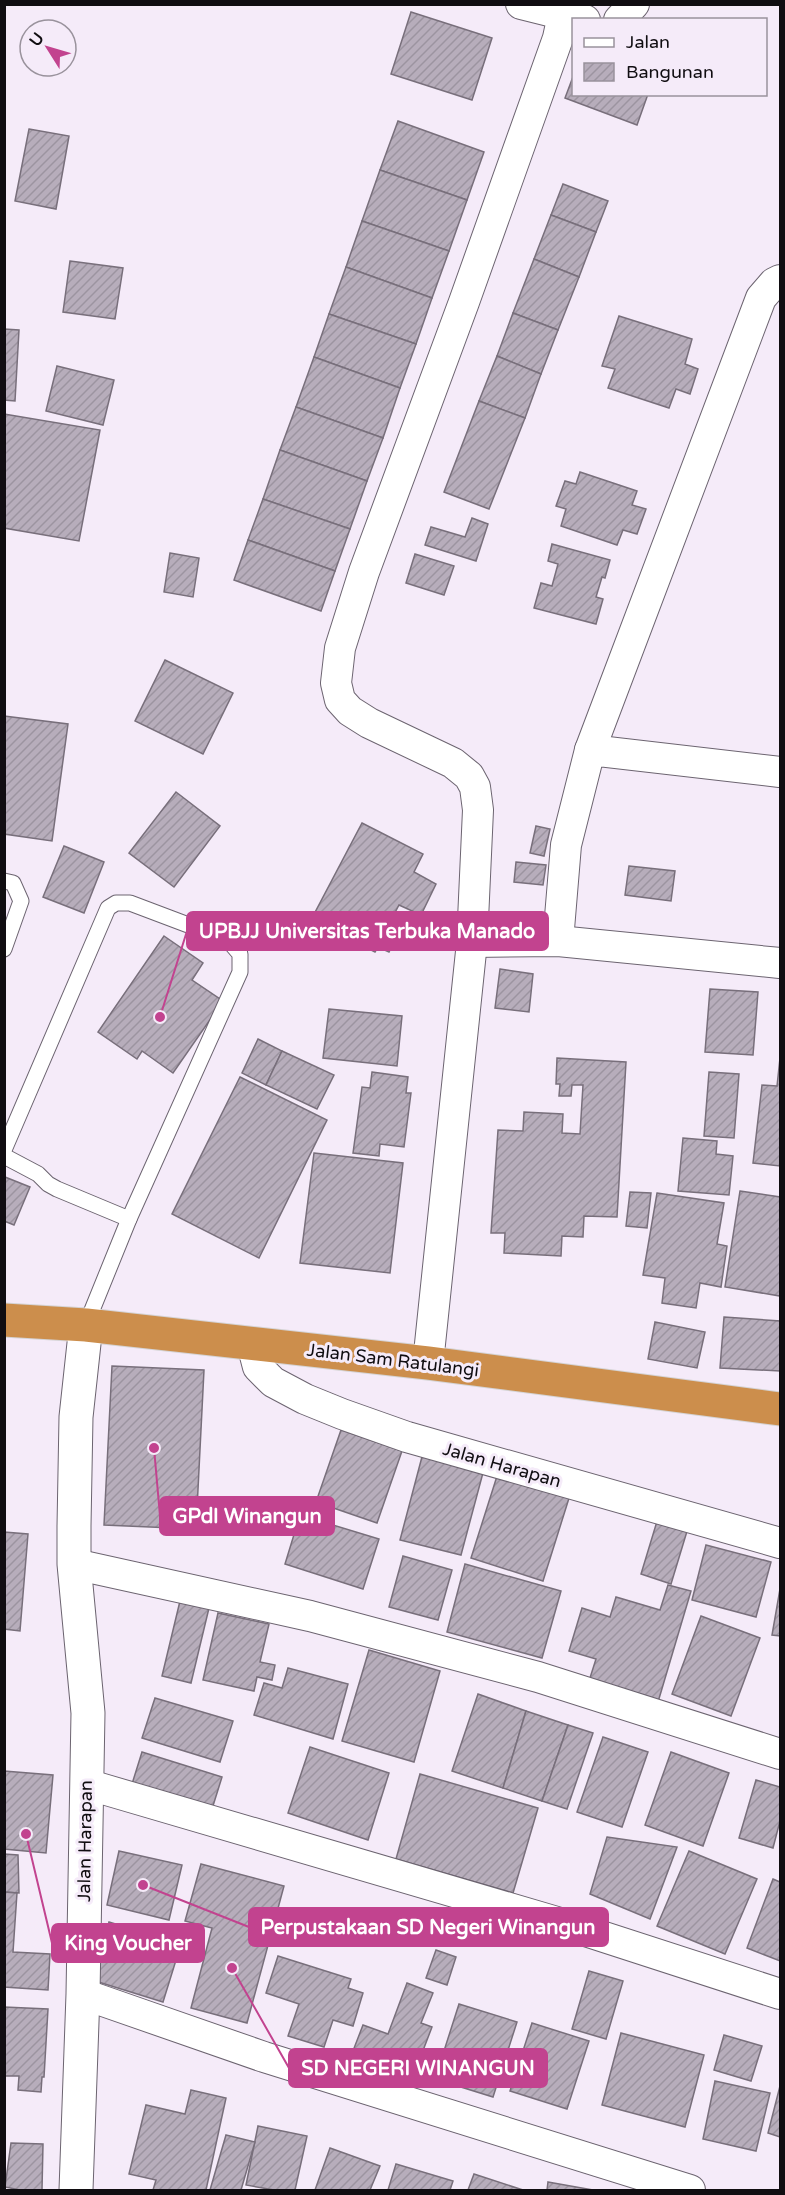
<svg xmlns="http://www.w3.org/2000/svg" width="785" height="2195" font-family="'Varela Round',sans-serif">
<defs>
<pattern id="building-hatch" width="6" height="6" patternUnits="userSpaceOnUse" patternTransform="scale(1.5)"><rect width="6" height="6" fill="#b7adbb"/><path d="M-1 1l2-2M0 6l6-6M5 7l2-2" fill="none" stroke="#9c94a0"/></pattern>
</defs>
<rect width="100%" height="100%" fill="#f5ebf9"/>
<g fill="url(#building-hatch)" stroke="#786f7b" stroke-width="1.5">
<polygon points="411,12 492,38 472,100 391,74"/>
<polygon points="574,74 574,94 648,94 637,125 565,98"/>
<polygon points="398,121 484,152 467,200 380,170"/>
<polygon points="29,129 69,136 56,209 15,201"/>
<polygon points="380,170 467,200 449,251 362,221"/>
<polygon points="563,184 608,201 596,232 551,215"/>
<polygon points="551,215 596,232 579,277 534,259"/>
<polygon points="362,221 449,251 432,298 346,267"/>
<polygon points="534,259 579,277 558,330 513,313"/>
<polygon points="70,261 123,268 115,319 63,312"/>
<polygon points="346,267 432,298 416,344 329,314"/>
<polygon points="513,313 558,330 541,374 497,356"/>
<polygon points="329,314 416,344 400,388 314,357"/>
<polygon points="619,316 692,339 685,364 698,369 690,394 676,389 669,408 608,388 615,369 602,366"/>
<polygon points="4,329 19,330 15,401 4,400"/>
<polygon points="497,356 541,374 525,418 479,401"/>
<polygon points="314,357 400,388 383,438 296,407"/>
<polygon points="57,366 114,380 103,425 46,411"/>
<polygon points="479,401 525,418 489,509 444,492"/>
<polygon points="296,407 383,438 367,481 280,450"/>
<polygon points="4,414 100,430 79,541 4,528"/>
<polygon points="280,450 367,481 350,529 263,499"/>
<polygon points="580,472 637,491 632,505 646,509 637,534 623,530 617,545 561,526 566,509 556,506 565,481 576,484"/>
<polygon points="263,499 350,529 335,571 248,540"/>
<polygon points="472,518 488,524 476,561 425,545 431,527 465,537"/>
<polygon points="248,540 335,571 321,611 234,580"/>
<polygon points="552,544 610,560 605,578 602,577 596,597 603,599 596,624 534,608 541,583 552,586 558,564 548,561"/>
<polygon points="170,553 199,558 193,597 164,592"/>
<polygon points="415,554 454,566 444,595 406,583"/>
<polygon points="165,660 233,693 203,754 135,721"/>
<polygon points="4,716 68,724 52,841 4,834"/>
<polygon points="176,792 220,826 174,887 129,853"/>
<polygon points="362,823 423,854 414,872 436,884 421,915 399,905 390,922 401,928 389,952 378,947 375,952 311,920"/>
<polygon points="536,826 550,829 544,856 530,853"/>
<polygon points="64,846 104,862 84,913 43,897"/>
<polygon points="516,862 546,865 543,885 514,882"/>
<polygon points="629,866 675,871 671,901 625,895"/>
<polygon points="164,936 203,963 192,980 223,1001 173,1073 142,1051 137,1059 98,1032"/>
<polygon points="500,969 533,974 529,1012 495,1008"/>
<polygon points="710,989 758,992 753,1055 705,1052"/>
<polygon points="329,1009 402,1016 397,1066 323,1058"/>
<polygon points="258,1039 282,1051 266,1085 242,1073"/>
<polygon points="282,1051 334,1075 317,1109 266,1085"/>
<polygon points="557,1058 626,1062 617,1217 584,1216 583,1237 562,1236 561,1256 504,1253 505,1233 491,1233 498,1130 523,1131 524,1112 563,1114 562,1133 580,1134 583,1085 572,1085 571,1096 559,1096 560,1084 556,1084"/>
<polygon points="780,1058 780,1166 753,1163 762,1085 777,1086"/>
<polygon points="372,1072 408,1077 406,1093 411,1093 404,1147 380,1144 379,1156 353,1153 362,1087 370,1088"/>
<polygon points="709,1072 739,1074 734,1138 704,1136"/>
<polygon points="240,1077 327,1120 259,1258 172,1214"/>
<polygon points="683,1138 717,1141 716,1154 733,1156 729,1195 678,1191"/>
<polygon points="314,1153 403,1163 390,1273 300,1263"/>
<polygon points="5,1177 30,1187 14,1225 4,1221"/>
<polygon points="740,1191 780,1197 780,1296 725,1287"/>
<polygon points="630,1192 651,1193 647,1228 626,1226"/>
<polygon points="657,1193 724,1203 717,1244 727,1246 721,1287 700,1283 696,1308 662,1303 665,1278 643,1275"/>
<polygon points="724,1317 780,1321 780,1371 720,1368"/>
<polygon points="655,1322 705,1332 697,1368 648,1359"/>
<polygon points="112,1366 204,1370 196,1529 104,1525"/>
<polygon points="341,1430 402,1451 377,1523 316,1502"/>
<polygon points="423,1453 484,1469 461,1555 400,1540"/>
<polygon points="498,1473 570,1495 543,1581 471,1558"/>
<polygon points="300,1515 379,1539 363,1589 285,1564"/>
<polygon points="658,1518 688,1528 671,1584 641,1574"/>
<polygon points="4,1532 28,1534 20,1631 4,1629"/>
<polygon points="706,1545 771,1562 756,1617 692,1600"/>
<polygon points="403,1556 452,1570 438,1620 389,1607"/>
<polygon points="465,1564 561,1591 542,1658 447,1632"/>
<polygon points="668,1585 691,1591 658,1702 589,1681 596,1659 569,1651 582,1608 610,1617 616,1597 660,1610"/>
<polygon points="780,1589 780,1636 772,1635"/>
<polygon points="180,1601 209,1608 191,1683 162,1676"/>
<polygon points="218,1613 269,1624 260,1662 275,1665 272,1680 257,1677 254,1691 203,1680"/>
<polygon points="701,1616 760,1638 731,1716 672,1694"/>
<polygon points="369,1650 440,1671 414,1762 342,1741"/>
<polygon points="288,1668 348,1684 333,1739 254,1715 264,1683 282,1688"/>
<polygon points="478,1694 526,1711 503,1788 452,1771"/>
<polygon points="155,1698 233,1721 220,1762 142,1738"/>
<polygon points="526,1711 568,1725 542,1801 503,1788"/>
<polygon points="568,1725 593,1733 567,1809 542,1801"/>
<polygon points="603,1737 648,1752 622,1827 577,1812"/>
<polygon points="310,1747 389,1773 368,1840 288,1813"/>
<polygon points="142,1752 222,1777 212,1809 132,1784"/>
<polygon points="671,1752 729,1773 703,1846 645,1825"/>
<polygon points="4,1771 53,1775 46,1853 4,1849"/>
<polygon points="420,1774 538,1808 513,1893 396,1859"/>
<polygon points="756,1780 780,1787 780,1821 773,1848 739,1838"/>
<polygon points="607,1837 677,1847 650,1919 590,1894"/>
<polygon points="119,1851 182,1865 169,1920 107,1905"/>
<polygon points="689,1851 757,1879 725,1954 657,1926"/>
<polygon points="4,1854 18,1855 19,1893 4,1892"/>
<polygon points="201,1864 284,1886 247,2023 191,2008 212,1928 185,1921"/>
<polygon points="773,1879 780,1882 780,1961 747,1948"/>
<polygon points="4,1892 17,1893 13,1952 50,1954 48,1990 4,1987"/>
<polygon points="109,1922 181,1944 163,2002 92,1980"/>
<polygon points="436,1950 456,1957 447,1985 426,1978"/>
<polygon points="278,1956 351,1979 348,1988 363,1993 353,2026 333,2020 324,2047 288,2036 299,2004 266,1993"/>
<polygon points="589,1971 623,1981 606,2039 572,2029"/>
<polygon points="407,1983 433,1993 421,2023 432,2027 409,2087 373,2073 376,2066 351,2056 363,2025 388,2034"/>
<polygon points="459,2004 517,2022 493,2097 435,2079"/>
<polygon points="4,2007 48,2009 44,2077 42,2077 41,2092 18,2090 19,2076 4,2076"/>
<polygon points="532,2023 589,2041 567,2109 510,2091"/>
<polygon points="621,2033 704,2055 685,2127 602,2105"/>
<polygon points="724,2035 762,2046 751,2081 714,2070"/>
<polygon points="715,2081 770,2093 756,2151 703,2139"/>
<polygon points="780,2086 780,2137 768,2133"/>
<polygon points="191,2090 226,2098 206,2190 153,2190 156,2180 129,2174 146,2105 185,2114"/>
<polygon points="258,2126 307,2136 295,2190 274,2190 246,2185"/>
<polygon points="226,2135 255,2142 241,2190 210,2190"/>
<polygon points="11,2143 43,2144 42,2190 20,2190 5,2187"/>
<polygon points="330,2148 380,2166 370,2190 315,2190"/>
<polygon points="396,2164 453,2181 450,2190 388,2190"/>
<polygon points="474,2174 523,2190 468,2190"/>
<polygon points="548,2182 593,2190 547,2190"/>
</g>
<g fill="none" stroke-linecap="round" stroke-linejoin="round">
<g stroke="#6c6470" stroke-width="17">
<g id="service">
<polyline points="4,881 13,883 21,901 4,949"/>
<polyline points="4,1150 108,908 116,903 130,903 228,940 240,954 240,972 129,1219 86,1325"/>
<polyline points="4,1156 38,1174 48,1184 57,1189 129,1219"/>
</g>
</g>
<g stroke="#6c6470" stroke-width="32">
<g id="minor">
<polyline points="521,4 585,20"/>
<polyline points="619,20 634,4"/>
<polyline points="590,750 761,298 774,283 780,280"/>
<polyline points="558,941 566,845 590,750 780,772"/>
<polyline points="472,942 558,941 780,963"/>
<polyline points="252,1344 258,1367 273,1382 305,1399 342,1414 407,1437 780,1543"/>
<polyline points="428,1363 472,942 478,810 475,787 469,776 453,763 369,723 350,711 340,700 336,683 340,648 364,572 464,302 558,38 563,15"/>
<polyline points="74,1564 310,1616 538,1677 780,1754"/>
<polyline points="86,1784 567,1925 780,1994"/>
<polyline points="83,1994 264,2057 690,2190"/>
</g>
</g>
<g stroke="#6c6470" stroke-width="35">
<polyline id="tertiary" points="76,2190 83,1994 88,1713 74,1564 74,1526 76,1417 86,1325"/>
</g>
<g stroke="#d4d3d4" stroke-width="35">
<polyline id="trunk" points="4,1320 86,1325 428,1363 780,1409"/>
</g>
<use href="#service" stroke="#fff" stroke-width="15"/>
<use href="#minor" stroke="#fff" stroke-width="30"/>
<use href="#tertiary" stroke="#fff" stroke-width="33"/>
<use href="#trunk" stroke="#cc8e4c" stroke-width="33"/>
</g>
<g text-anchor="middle" stroke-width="6" stroke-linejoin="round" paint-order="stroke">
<g font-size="18" fill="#100d11" stroke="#f5ebf9">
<text transform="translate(393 1360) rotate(7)" y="6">Jalan Sam Ratulangi</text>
<text transform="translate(502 1465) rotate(16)" y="6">Jalan Harapan</text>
<text transform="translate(85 1841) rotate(-89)" y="6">Jalan Harapan</text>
</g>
</g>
<path fill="none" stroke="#c2438f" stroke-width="2" d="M160 1017L187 931M154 1448L160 1516M143 1885L249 1927M26 1834L52 1943M232 1968L289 2068"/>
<g fill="#c2438f" stroke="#f5ebf9" stroke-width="2">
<circle cx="160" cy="1017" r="6"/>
<circle cx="154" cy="1448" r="6"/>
<circle cx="143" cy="1885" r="6"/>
<circle cx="26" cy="1834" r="6"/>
<circle cx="232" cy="1968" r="6"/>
</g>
<g fill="#c2438f" stroke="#c2438f" stroke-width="2">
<rect x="187" y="912" width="361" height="38" rx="6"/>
<rect x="160" y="1497" width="174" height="38" rx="6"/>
<rect x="249" y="1908" width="359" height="38" rx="6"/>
<rect x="52" y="1924" width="152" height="38" rx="6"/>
<rect x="289" y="2049" width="258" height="38" rx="6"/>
</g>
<g font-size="20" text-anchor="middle" font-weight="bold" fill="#fff">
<text x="367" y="938">UPBJJ Universitas Terbuka Manado</text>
<text x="247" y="1523">GPdI Winangun</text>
<text x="428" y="1934">Perpustakaan SD Negeri Winangun</text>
<text x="128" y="1950">King Voucher</text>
<text x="418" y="2075">SD NEGERI WINANGUN</text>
</g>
<rect width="785" height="2195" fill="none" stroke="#100d11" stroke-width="12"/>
<rect x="572" y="18" width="195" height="78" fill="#f5ebf9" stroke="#99929c" stroke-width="1.5"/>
<rect x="584" y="38" width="30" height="9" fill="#ffffff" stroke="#99929c" stroke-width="1.5"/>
<text x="626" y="48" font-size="18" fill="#100d11">Jalan</text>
<rect x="584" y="63" width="30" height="18" fill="url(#building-hatch)" stroke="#99929c" stroke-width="1.5"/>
<text x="626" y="78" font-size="18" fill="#100d11">Bangunan</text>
<g transform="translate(48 48) rotate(307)"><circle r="28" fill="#f5ebf9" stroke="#99929c" stroke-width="1.5"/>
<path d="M0-4.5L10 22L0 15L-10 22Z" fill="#c2438f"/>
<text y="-9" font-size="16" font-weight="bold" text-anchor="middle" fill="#100d11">U</text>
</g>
</svg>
